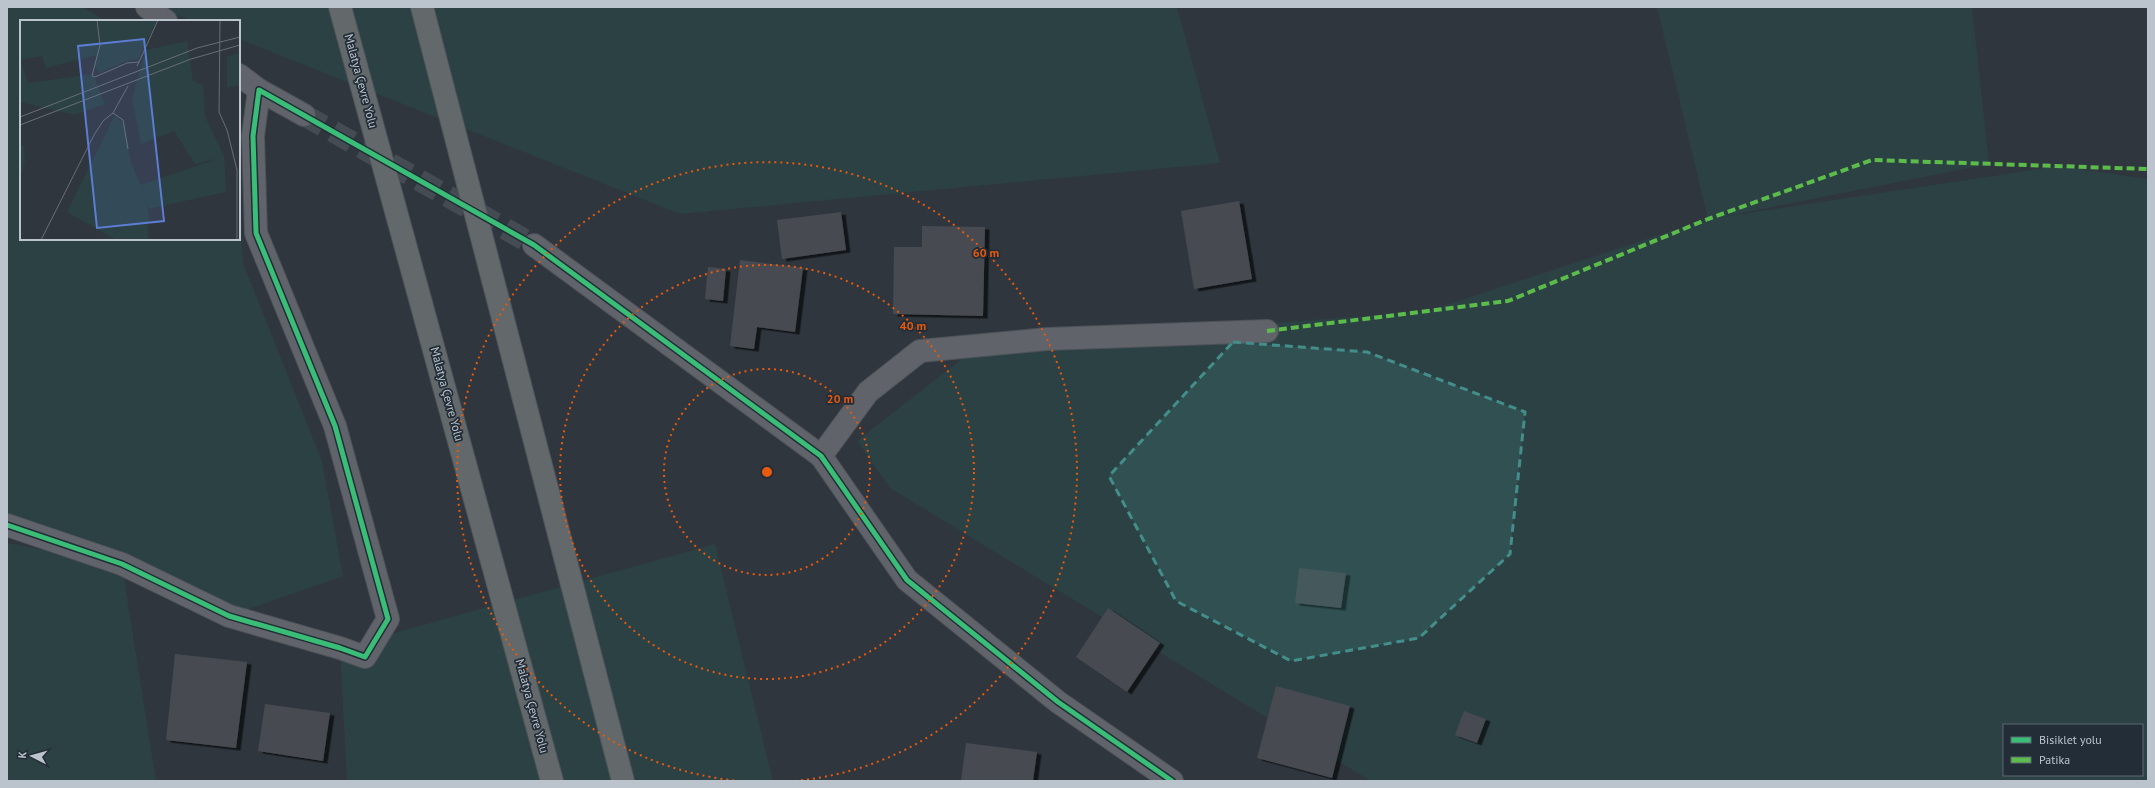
<svg xmlns="http://www.w3.org/2000/svg" width="2155" height="788" font-family="'PT Sans',sans-serif">
<defs>
<filter id="shadow"><feDropShadow dx="4.5" dy="2.5" stdDeviation="0" flood-color="#0009"/></filter>
</defs>
<rect width="100%" height="100%" fill="#2f363d"/>
<g fill="#2c4143" fill-rule="evenodd">
<polygon points="7,7 83,7 106,21 21,21 21,239 239,239 239,211 243,263 322,461 343,576 229,616 123,572 156,781 7,781 7,543 88,558 7,526"/>
<polygon points="158,7 1177,7 1220,163 680,214 239,39 239,21 193,21"/>
<path d="M1657,7H1972L1989,164L1722,217L2058,166L2148,179V781H1371L890,488L857,441L978,346L1428,311L1708,219ZM2004,725H2142V775H2004Z"/>
<polygon points="715,544 773,781 347,781 340,648"/>
</g>
<g fill="#464b51" filter="url(#shadow)">
<polygon points="1239,201 1252,279 1194,289 1181,211"/>
<polygon points="841,212 846,250 782,259 777,220"/>
<polygon points="922,226 985,227 983,316 893,314 894,247 922,247"/>
<polygon points="740,260 803,268 795,332 757,327 754,349 730,346"/>
<polygon points="708,267 726,269 723,301 705,299"/>
<polygon points="1299,568 1346,573 1341,608 1295,603"/>
<polygon points="1108,608 1160,643 1127,692 1076,657"/>
<polygon points="175,654 247,662 236,748 166,740"/>
<polygon points="1276,686 1350,706 1332,778 1257,758"/>
<polygon points="265,704 330,713 323,761 258,751"/>
<polygon points="1464,711 1486,719 1477,743 1455,735"/>
<polygon points="966,743 1037,752 1033,781 961,781"/>
</g>
<g fill="none" stroke-linecap="round" stroke-linejoin="round">
<polyline stroke="#444b52" stroke-width="22" stroke-dasharray="22 11" stroke-linecap="butt" points="304,115 534,245"/>
<g stroke="#4d5258" stroke-width="24">
<polyline id="minor" points="1172,781 1058,702 907,580 821,456 868,392 920,351 1047,339 1267,331"/>
</g>
<g stroke="#4d5258" stroke-width="24">
<g id="tertiary">
<polyline points="147,7 166,21"/>
<polyline points="239,75 259,90"/>
<polyline points="534,245 821,456"/>
<polyline points="7,525 122,564 229,616 340,648 365,657 388,619 335,426 256,233 253,136 259,90 304,115"/>
</g>
</g>
<g stroke="#4c5259" stroke-width="24">
<g id="trunk">
<polyline points="340,7 552,781"/>
<polyline points="422,7 623,781"/>
</g>
</g>
<use href="#minor" stroke="#60646a" stroke-width="22"/>
<use href="#tertiary" stroke="#60646a" stroke-width="22"/>
<use href="#trunk" stroke="#63686b" stroke-width="22"/>
<polyline stroke="#5cbc4b" stroke-width="4" stroke-dasharray="8 4" stroke-linecap="butt" points="1267,331 1508,301 1708,219 1872,160 2148,169"/>
<g stroke="#222d38" stroke-width="8">
<polyline id="cycleway" points="7,525 122,564 229,616 340,648 365,657 388,619 335,426 256,233 253,136 259,90 534,245 821,456 907,580 1058,702 1172,781"/>
</g>
<use href="#cycleway" stroke="#3abd76" stroke-width="5"/>
</g>
<path fill="#438d8a" fill-opacity="0.2" stroke="#438d8a" stroke-width="3" stroke-dasharray="8 5" stroke-linejoin="round" d="M1233,342L1367,352L1525,412L1510,554L1419,638L1291,661L1176,601L1109,476Z"/>
<g fill="none" stroke="#e8590c" stroke-width="2" stroke-dasharray="2 4">
<circle cx="767" cy="472" r="103"/>
<circle cx="767" cy="472" r="207"/>
<path d="M740 781A310 310 0 1 1 794 781"/>
</g>
<g text-anchor="middle" stroke-width="3.5" stroke-linejoin="round" paint-order="stroke">
<g font-size="12" fill="#bbc3cc" stroke="#222d38">
<text transform="translate(361 81) rotate(75)" y="4">Malatya Çevre Yolu</text>
<text transform="translate(447 394) rotate(75)" y="4">Malatya Çevre Yolu</text>
<text transform="translate(532 706) rotate(75)" y="4">Malatya Çevre Yolu</text>
</g>
</g>
<g transform="translate(20 20)">
<rect width="220" height="220" fill="#2f363d"/>
<path d="M0,0H137L118,39L104,42L79,53L74,44L77,35L26,48L22,36L1,40L8,63L73,54L85,84L55,95L0,82ZM220,4V65L207,68V37L219,33ZM167,21L173,61L183,65L185,96L204,136L206,172L128,189L125,178L129,195L128,220H96L47,192L95,95L104,105L111,143L121,165L196,139L175,144L154,111L121,124L112,78L126,30ZM0,125H4L5,142L0,156Z" fill="#2c4143"/>
<path fill="none" stroke="#676e76" stroke-width="1" d="M77,0L80,25L72,56L75,57L107,43L119,42L117,46M200,0L199,92L207,110L217,150V220M119,42L138,0M93,93L103,100L108,129M0,97L177,28L220,17M0,105L171,39L220,25M21,220L74,115L83,101L93,93L108,66"/>
<path fill="#5c7dd3" fill-opacity="0.15" stroke="#5c7dd3" stroke-width="2" d="M124,19L144,201L77,208L58,26Z"/>
<rect width="220" height="220" fill="none" stroke="#bbc3cc" stroke-width="2"/>
</g>
<circle cx="767" cy="472" r="6" fill="#e8590c" stroke="#222d38" stroke-width="2"/>
<g font-size="12" text-anchor="middle" font-weight="bold" fill="#e8590c" stroke="#222d38" stroke-width="3.5" stroke-linejoin="round" paint-order="stroke">
<text x="986" y="257">60 m</text>
<text x="913" y="330">40 m</text>
<text x="840" y="403">20 m</text>
</g>
<rect width="2155" height="788" fill="none" stroke="#bbc3cc" stroke-width="16"/>
<rect x="2003" y="724" width="140" height="52" fill="#222d38" stroke="#5f6973"/>
<rect x="2011" y="737" width="20" height="6" fill="#3abd76" stroke="#5f6973"/>
<text x="2039" y="744" font-size="12" fill="#bbc3cc">Bisiklet yolu</text>
<rect x="2011" y="757" width="20" height="6" fill="#5cbc4b" stroke="#5f6973"/>
<text x="2039" y="764" font-size="12" fill="#bbc3cc">Patika</text>
<g transform="translate(32 756) rotate(276)" stroke="#222d38" stroke-width="3" paint-order="stroke">
<path d="M0-3L7 15L0 10L-7 15Z" fill="#bbc3cc"/>
<text y="-6" font-size="11" font-weight="bold" text-anchor="middle" fill="#bbc3cc">K</text>
</g>
</svg>
